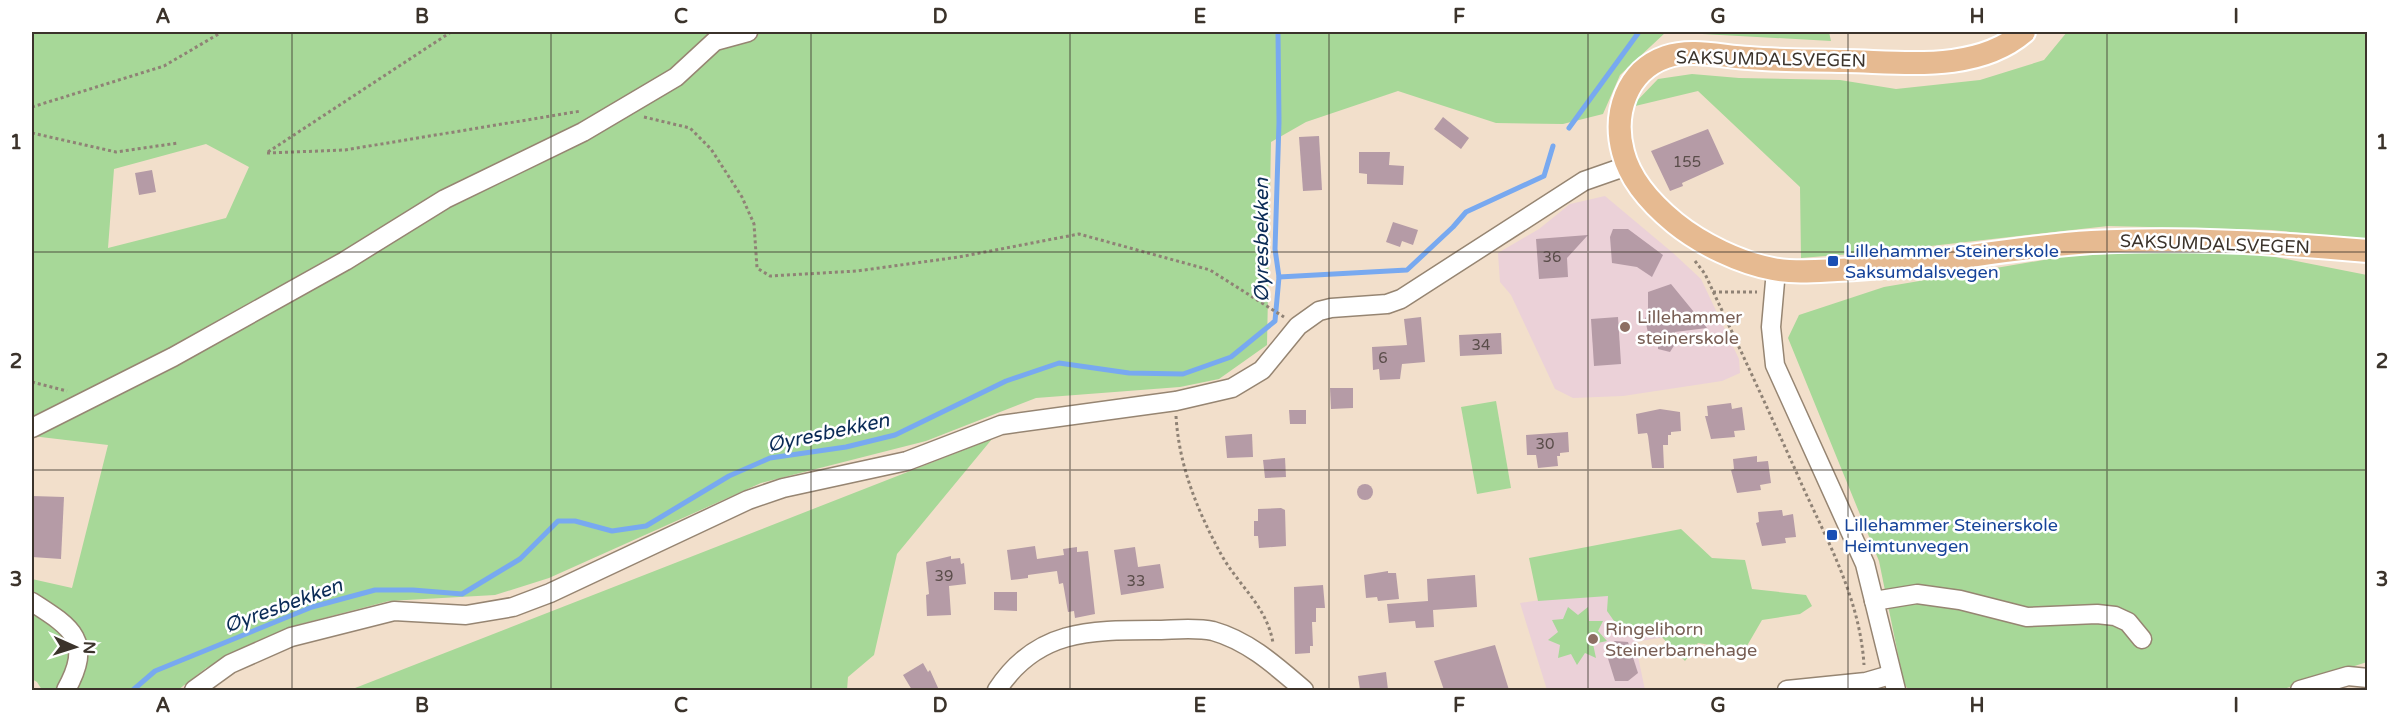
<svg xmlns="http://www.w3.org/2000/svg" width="2399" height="722" font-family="'Varela Round',sans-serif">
<rect width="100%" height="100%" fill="#f2dfcb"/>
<g fill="#ebd1d8">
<polygon points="1605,196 1673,253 1701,279 1739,359 1740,373 1722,381 1623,396 1573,398 1555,389 1511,295 1500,282 1498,253 1539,229 1570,204"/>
<polygon points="1617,588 1677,635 1635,642 1645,690 1547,690 1520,603"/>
</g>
<g fill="#a7d898" fill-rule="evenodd">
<path d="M32,32H1829L1831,41L1666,32L1620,75L1603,114L1563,124L1496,123L1398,91L1306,122L1271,142L1267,345L1219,379L1180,387L1036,398L926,441L761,483L549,578L495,595L389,601L289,627L206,668L178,690H42L37,682L32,679V579L72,588L108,445L32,436ZM206,144L249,167L226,218L108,248L114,169Z"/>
<polygon points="2067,32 2367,32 2367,240 2272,230 2108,226 1887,251 1801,258 1800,187 1698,91 1631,107 1658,79 1692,74 1739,78 1840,80 1896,89 1980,80 2044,60"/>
<polygon points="2180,251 2265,255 2367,275 2367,662 2281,690 1909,690 1904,684 1879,561 1788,338 1799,315 1884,287 2067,256"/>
<polygon points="1496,401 1511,488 1477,494 1461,407"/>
<polygon points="992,439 897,554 874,655 848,677 847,690 350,690"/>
<polygon points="1681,529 1712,558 1745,560 1752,589 1806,595 1812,606 1800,614 1762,620 1744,651 1698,643 1685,661 1656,631 1619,628 1607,611 1608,596 1538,601 1529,558"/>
<polygon points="1568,607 1578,615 1588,607 1589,621 1603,621 1598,631 1607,641 1593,644 1596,658 1585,653 1577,665 1571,654 1558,658 1560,645 1548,640 1558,632 1552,620 1563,619"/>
</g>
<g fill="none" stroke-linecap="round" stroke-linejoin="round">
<g stroke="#78a9f0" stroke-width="5">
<polyline points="1569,128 1639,32"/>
<polyline points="1279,277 1407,270 1453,227 1466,212 1544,176 1553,146"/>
<polyline points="133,690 155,671 312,607 375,590 413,590 462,594 520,559 558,521 575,521 612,531 646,526 729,476 770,458 846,447 895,435 1006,381 1059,363 1129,373 1183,374 1231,357 1275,321 1279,277 1275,249 1279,122 1278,32"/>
</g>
</g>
<g fill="#b59ba6">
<polygon points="1443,117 1469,138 1461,149 1434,129"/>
<polygon points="1708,129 1724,164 1682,183 1683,186 1670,191 1651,151"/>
<polygon points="1319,136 1322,190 1303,191 1299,137"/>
<polygon points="1359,152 1390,152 1389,165 1404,166 1403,185 1367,184 1367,174 1359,173"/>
<polygon points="152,170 156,192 139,195 135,173"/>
<polygon points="1393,222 1418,230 1413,245 1402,241 1400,247 1386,242"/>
<polygon points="1613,229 1628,229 1663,255 1652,277 1637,267 1612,263 1610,237"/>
<polygon points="1588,235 1567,258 1568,277 1539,279 1536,239"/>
<polygon points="1671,284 1707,328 1675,332 1675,344 1670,352 1658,349 1658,345 1650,342 1645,319 1648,312 1648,292"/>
<polygon points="1421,317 1425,362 1402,364 1400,379 1380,380 1379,369 1373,370 1372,347 1407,345 1404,319"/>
<polygon points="1618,317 1621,364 1594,366 1591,319"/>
<polygon points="1501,333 1502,354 1460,356 1459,335"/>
<polygon points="1330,388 1353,388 1353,408 1331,409"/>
<polygon points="1731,403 1732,409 1742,407 1745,430 1734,431 1735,437 1711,439 1705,416 1708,416 1707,406"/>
<polygon points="1660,409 1680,412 1681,431 1671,432 1671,435 1668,435 1668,445 1663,445 1664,468 1652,468 1648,436 1647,433 1638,434 1636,414"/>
<polygon points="1289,410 1306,410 1306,424 1290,424"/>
<polygon points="1568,432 1569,452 1560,453 1560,456 1557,456 1558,466 1538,468 1536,455 1527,455 1526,435"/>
<polygon points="1252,434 1253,457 1227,458 1225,436"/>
<polygon points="1757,456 1757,462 1768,461 1771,483 1760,485 1761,490 1737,493 1731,470 1734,469 1733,459"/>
<polygon points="1285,458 1286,477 1265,478 1263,460"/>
<circle cx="1365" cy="492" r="8"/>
<polygon points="32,496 64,497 61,559 32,557"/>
<polygon points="1281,508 1285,510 1286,546 1259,548 1258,536 1254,536 1254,521 1258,521 1258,509"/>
<polygon points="1782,510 1783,516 1793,514 1796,537 1785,538 1786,543 1762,546 1756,523 1759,522 1758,512"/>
<polygon points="1035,546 1037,559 1064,555 1063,549 1077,547 1077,552 1088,551 1095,614 1075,618 1074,611 1068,612 1063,583 1059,584 1057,571 1028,575 1028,578 1011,580 1007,550"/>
<polygon points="1135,547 1138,567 1160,564 1164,588 1121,595 1114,550"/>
<polygon points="951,556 951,559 960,558 961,564 964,563 966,584 949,586 951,615 927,616 926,595 929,594 926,562"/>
<polygon points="1388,571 1388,573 1396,573 1399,599 1378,601 1377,597 1366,598 1364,575"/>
<polygon points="1475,575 1477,607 1433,610 1434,627 1416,628 1415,621 1389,623 1387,604 1428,601 1427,579"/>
<polygon points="1323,585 1325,608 1316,608 1316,622 1312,622 1313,646 1310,646 1310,653 1295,654 1294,587"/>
<polygon points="994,592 1017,592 1017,611 994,610"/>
<polygon points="1615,641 1628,642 1638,673 1628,681 1615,681 1605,649"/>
<polygon points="1495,645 1509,690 1444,690 1434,661"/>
<polygon points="923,663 928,672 930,670 939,690 912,690 903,675"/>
<polygon points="1386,672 1388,690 1360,690 1358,676"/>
</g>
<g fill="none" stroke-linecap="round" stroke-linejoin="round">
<g stroke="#968572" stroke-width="21">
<g id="minor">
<polyline points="1776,270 1771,327 1775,365 1865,564 1896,690"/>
<polyline points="32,428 173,357 345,261 445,199 583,132 676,77 715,41 748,32"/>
<polyline points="1874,601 1917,594 1960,600 2027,617 2097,614 2115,616 2128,622 2142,639"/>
<path d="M32,602C73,628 93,641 66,690"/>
<polyline points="194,690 230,664 291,637 394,611 466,615 513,607 550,593 748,500 783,488 907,461 1001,425 1176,401 1232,388 1262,370 1298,326 1319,311 1331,308 1387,304 1401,299 1584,181 1627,166"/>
<path d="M997,690C1036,630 1089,630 1154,630C1173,630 1195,627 1213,631C1249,641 1277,667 1304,690"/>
<polyline points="1787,690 1866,682 1890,675"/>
<polyline points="2300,690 2348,676 2368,678"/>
</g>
</g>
<g stroke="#fff" stroke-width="26">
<path id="major" d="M2024,32C1976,73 1903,62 1845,61C1813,60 1781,61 1749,58C1723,57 1692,48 1666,57C1626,71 1613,114 1623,152C1630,180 1653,205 1675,223C1701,244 1740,263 1773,269C1794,273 1816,271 1837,270C1923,267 2007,247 2092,242C2184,237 2276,243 2368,251"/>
</g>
<g stroke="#8f8275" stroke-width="3" stroke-dasharray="3 3" stroke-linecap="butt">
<polyline points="32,107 164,66 222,32"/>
<polyline points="644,117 690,128 711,149 742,197 754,224 757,268 770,276 857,271 959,257 1079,234 1210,270 1284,317"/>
<polyline points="32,133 116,152 178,143"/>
<polyline points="268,152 451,32"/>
<polyline points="267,153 345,150 581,111"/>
<path d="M1695,261L1705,274C1738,345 1771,415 1802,485C1829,544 1860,600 1864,665"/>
<polyline points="1713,292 1757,292"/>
<polyline points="32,382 67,391"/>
<path d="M1176,416C1179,467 1198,512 1222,556C1240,587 1267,607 1273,643"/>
</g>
<use href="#minor" stroke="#fff" stroke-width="18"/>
<use href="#major" stroke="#e6ba91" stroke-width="22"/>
</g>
<path fill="none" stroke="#3b332b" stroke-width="1.5" stroke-opacity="0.55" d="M292,32V690M551,32V690M811,32V690M1070,32V690M1329,32V690M1588,32V690M1848,32V690M2107,32V690M32,252H2368M32,470H2368"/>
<g fill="#1a4fb4" stroke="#fff" stroke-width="2">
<rect x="1827" y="255" width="12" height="12" rx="3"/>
<rect x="1826" y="529" width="12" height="12" rx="3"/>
</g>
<g fill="#8d6e63" stroke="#fff" stroke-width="2">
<circle cx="1625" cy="327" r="6"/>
<circle cx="1593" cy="639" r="6"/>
</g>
<g text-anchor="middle" stroke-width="5" stroke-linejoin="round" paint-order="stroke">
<g font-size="15" fill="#5a4d4a">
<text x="1687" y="167">155</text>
<text x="1552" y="262">36</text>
<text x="1481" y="350">34</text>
<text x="1383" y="363">6</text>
<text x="1545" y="449">30</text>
<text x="944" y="581">39</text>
<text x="1136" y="586">33</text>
</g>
<g font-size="18" fill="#3b332b" stroke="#fff">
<text transform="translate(1771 59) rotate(1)" y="6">SAKSUMDALSVEGEN</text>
<text transform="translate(2215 244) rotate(2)" y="6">SAKSUMDALSVEGEN</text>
</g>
<g font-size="18" fill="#164399" stroke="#fff" text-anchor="start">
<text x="1845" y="257">Lillehammer Steinerskole<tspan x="1845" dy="21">Saksumdalsvegen</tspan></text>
<text x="1844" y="531">Lillehammer Steinerskole<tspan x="1844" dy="21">Heimtunvegen</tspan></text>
</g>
<g font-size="18" fill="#785e54" stroke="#fff" text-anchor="start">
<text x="1637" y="323">Lillehammer<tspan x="1637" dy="21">steinerskole</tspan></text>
<text x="1605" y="635">Ringelihorn<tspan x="1605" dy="21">Steinerbarnehage</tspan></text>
</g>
<g font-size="20" font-style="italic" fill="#0a2b56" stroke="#fff">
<text transform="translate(1261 240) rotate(-90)" y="7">Øyresbekken</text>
<text transform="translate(828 432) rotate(-12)" y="7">Øyresbekken</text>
<text transform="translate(283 605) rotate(-20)" y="7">Øyresbekken</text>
</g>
</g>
<rect width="2399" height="722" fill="none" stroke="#ffffff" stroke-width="66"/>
<g transform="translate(75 647) rotate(93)" stroke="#ffffff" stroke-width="4.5" paint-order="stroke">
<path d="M0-4.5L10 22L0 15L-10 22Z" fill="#3b332b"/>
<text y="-9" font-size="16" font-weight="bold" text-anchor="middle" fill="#3b332b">N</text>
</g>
<rect x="33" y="33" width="2333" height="656" fill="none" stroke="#3b332b" stroke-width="2"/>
<g font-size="20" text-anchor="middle" font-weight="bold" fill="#3b332b">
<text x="163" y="23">A</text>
<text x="422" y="23">B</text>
<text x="681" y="23">C</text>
<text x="940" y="23">D</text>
<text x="1200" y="23">E</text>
<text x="1459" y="23">F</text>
<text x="1718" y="23">G</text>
<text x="1977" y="23">H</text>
<text x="2236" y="23">I</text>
<text x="16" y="149">1</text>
<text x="2382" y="149">1</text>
<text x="16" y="368">2</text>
<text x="2382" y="368">2</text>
<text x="16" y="586">3</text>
<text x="2382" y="586">3</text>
<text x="163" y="712">A</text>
<text x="422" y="712">B</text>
<text x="681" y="712">C</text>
<text x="940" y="712">D</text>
<text x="1200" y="712">E</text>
<text x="1459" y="712">F</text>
<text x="1718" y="712">G</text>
<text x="1977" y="712">H</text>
<text x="2236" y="712">I</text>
</g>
</svg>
